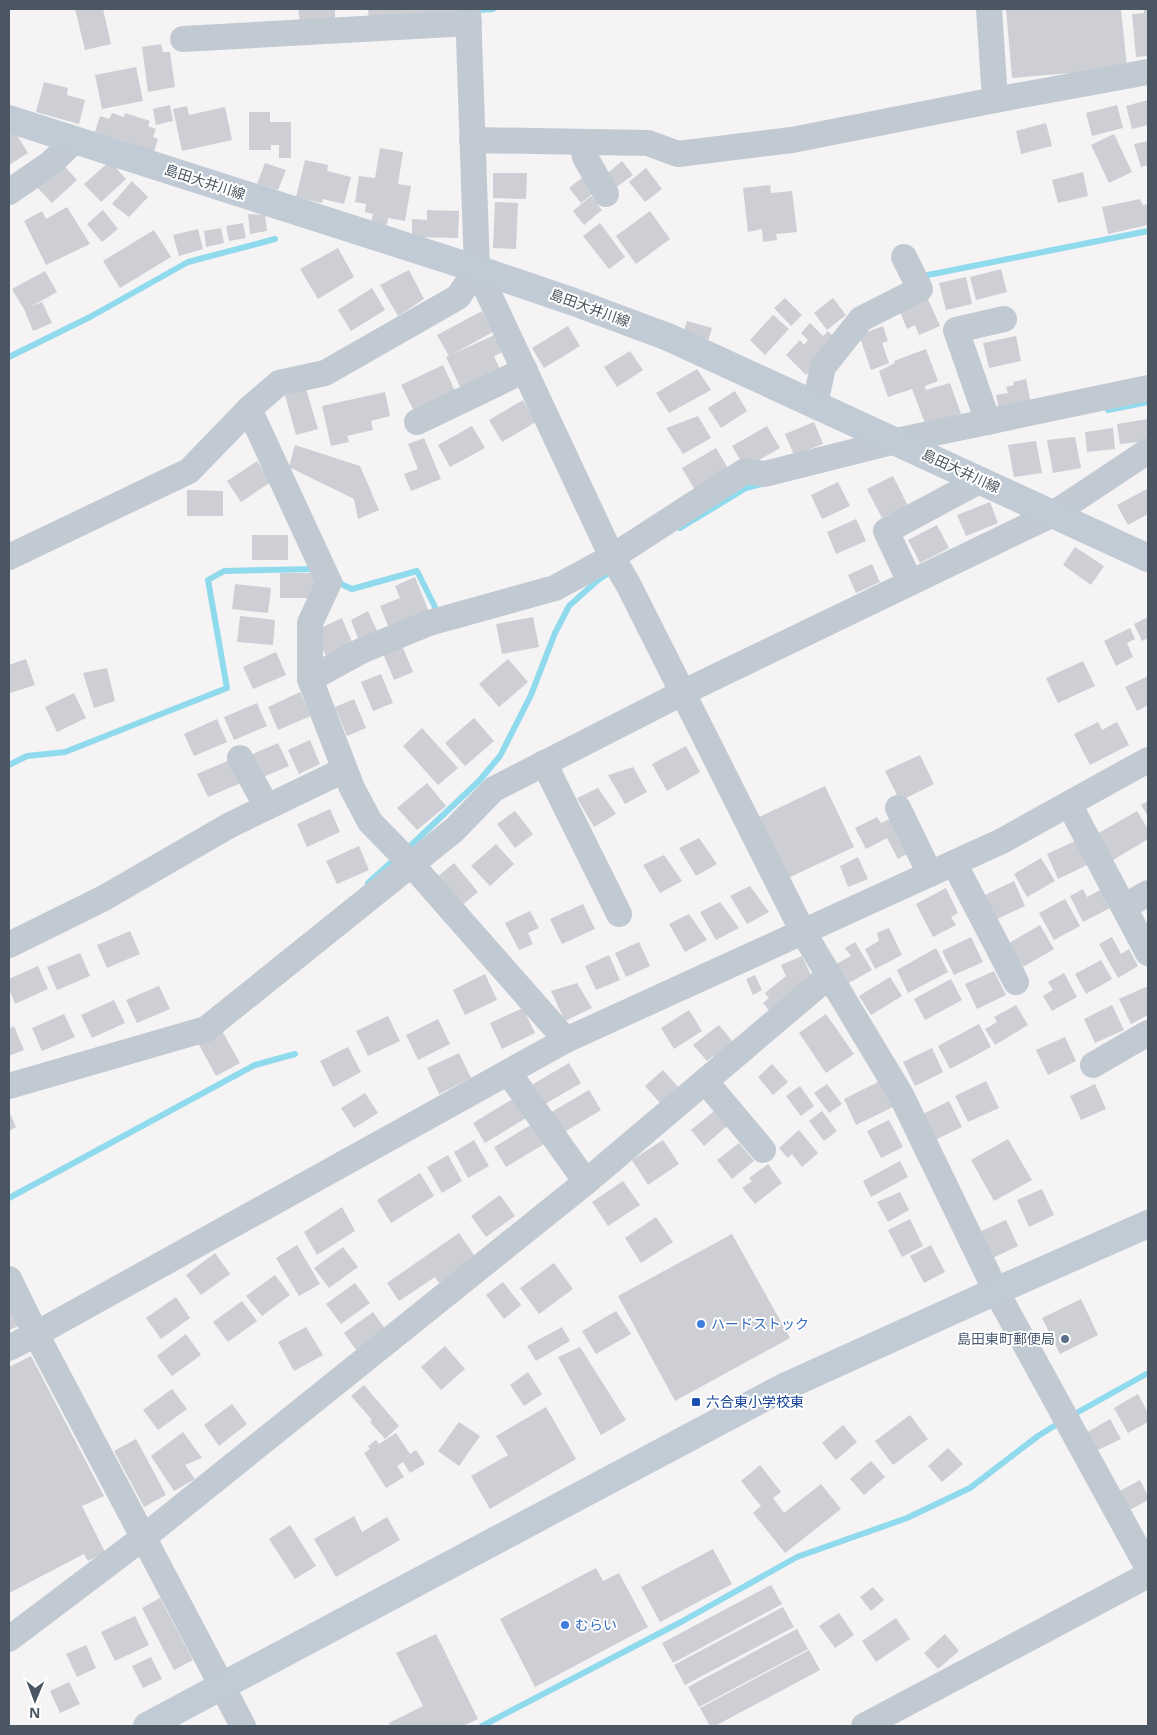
<svg xmlns="http://www.w3.org/2000/svg" width="1157" height="1735" font-family="'Open Sans','Noto Sans JP',sans-serif">
<rect width="100%" height="100%" fill="#f5f3f3"/>
<g fill="none" stroke-linecap="round" stroke-linejoin="round">
<g stroke="#90daee" stroke-width="6">
<polyline points="479,10 493,9"/>
<polyline points="923,276 1148,231"/>
<polyline points="9,357 90,317 188,262 275,239"/>
<polyline points="1108,410 1148,402"/>
<polyline points="680,528 746,488 761,484"/>
<polyline points="337,577 341,584 352,589 417,571 438,613"/>
<polyline points="9,765 27,756 65,752 227,688 208,580 224,571 315,569"/>
<polyline points="406,850 479,781 500,756 531,695 555,633 569,606 598,580 610,572"/>
<polyline points="368,883 396,858"/>
<polyline points="9,1198 255,1065 295,1054"/>
<polyline points="1071,1416 1148,1373"/>
<polyline points="482,1726 681,1622 797,1557 907,1518 970,1488 1038,1436 1062,1421"/>
</g>
</g>
<g fill="#cdcfd5">
<polygon points="75,9 103,9 111,44 85,50"/>
<polygon points="298,9 335,9 335,19 300,22"/>
<polygon points="368,9 455,9 456,15 369,21"/>
<polygon points="1006,9 1121,9 1127,68 1012,78"/>
<polygon points="1144,9 1148,9 1148,56 1136,57 1132,14 1144,13"/>
<polygon points="161,44 163,52 170,52 175,87 148,92 142,47"/>
<polygon points="136,67 143,101 102,109 95,75"/>
<polygon points="44,82 68,88 67,95 85,100 79,124 36,112"/>
<polygon points="1148,100 1148,125 1132,129 1126,106"/>
<polygon points="170,105 173,121 156,125 153,109"/>
<polygon points="1117,105 1123,128 1092,136 1086,113"/>
<polygon points="187,106 189,115 225,107 232,140 182,151 173,109"/>
<polygon points="249,112 270,112 270,122 291,122 291,158 279,158 279,145 271,145 271,150 249,150"/>
<polygon points="112,113 124,117 125,113 150,121 148,126 156,129 153,137 158,139 154,152 95,132 100,116 109,119"/>
<polygon points="1046,123 1052,146 1021,154 1016,131"/>
<polygon points="9,125 12,127 28,153 9,165"/>
<polygon points="1114,134 1132,172 1109,183 1091,145"/>
<polygon points="1148,141 1148,165 1141,167 1134,144"/>
<polygon points="380,148 403,152 398,184 411,186 405,221 388,218 387,225 371,223 373,214 365,212 366,204 355,202 359,176 375,178"/>
<polygon points="305,160 328,165 327,171 351,177 344,204 323,199 322,203 296,197"/>
<polygon points="110,161 126,179 101,202 84,184"/>
<polygon points="622,161 633,175 614,189 604,176"/>
<polygon points="61,162 77,180 52,203 35,185"/>
<polygon points="265,163 286,170 278,190 257,184"/>
<polygon points="646,168 662,189 645,202 629,182"/>
<polygon points="1083,172 1088,196 1058,203 1052,180"/>
<polygon points="493,173 527,173 526,199 493,198"/>
<polygon points="584,176 596,191 581,203 569,188"/>
<polygon points="132,181 148,197 129,217 112,204"/>
<polygon points="770,185 771,193 792,191 797,232 776,234 777,240 763,242 762,229 748,232 743,188"/>
<polygon points="591,196 602,210 584,225 573,211"/>
<polygon points="1140,199 1143,205 1148,204 1148,225 1108,234 1102,207"/>
<polygon points="495,202 518,203 516,249 493,248"/>
<polygon points="67,207 90,244 46,265 24,221 42,211 46,219"/>
<polygon points="103,210 118,229 102,242 87,224"/>
<polygon points="427,210 459,211 458,238 412,237 412,219 427,220"/>
<polygon points="650,211 670,239 636,264 616,236"/>
<polygon points="248,214 265,215 267,231 250,234"/>
<polygon points="243,223 246,238 229,241 226,226"/>
<polygon points="600,223 625,257 609,269 583,236"/>
<polygon points="221,228 224,243 206,247 204,231"/>
<polygon points="198,229 203,249 179,256 173,235"/>
<polygon points="154,230 171,257 120,288 103,261"/>
<polygon points="338,248 354,277 318,299 300,269"/>
<polygon points="1001,269 1007,292 976,300 970,277"/>
<polygon points="409,270 424,299 398,316 380,285"/>
<polygon points="45,271 57,292 30,307 42,302 52,323 33,331 25,311 12,289"/>
<polygon points="966,277 972,304 946,310 939,283"/>
<polygon points="372,288 385,310 351,331 338,310"/>
<polygon points="926,295 940,326 919,335 915,325 907,329 898,307"/>
<polygon points="785,298 802,315 791,326 774,308"/>
<polygon points="833,298 846,315 827,330 814,313"/>
<polygon points="482,311 493,332 449,356 437,335"/>
<polygon points="773,315 789,329 765,355 750,340"/>
<polygon points="687,321 712,328 708,341 683,334"/>
<polygon points="810,323 823,336 828,331 838,341 806,375 786,355 800,340 804,345 808,340 801,333"/>
<polygon points="568,326 580,346 544,368 532,348"/>
<polygon points="883,326 888,341 882,343 889,363 871,370 859,335"/>
<polygon points="499,333 507,350 494,356 501,372 462,391 446,357"/>
<polygon points="1016,336 1021,361 989,368 983,343"/>
<polygon points="926,349 938,381 925,386 926,390 950,383 961,414 926,426 912,389 888,397 879,371 895,363 894,361"/>
<polygon points="630,351 643,370 617,387 604,367"/>
<polygon points="443,365 455,391 414,411 401,385"/>
<polygon points="697,369 711,390 669,413 656,393"/>
<polygon points="1026,379 1031,403 999,410 996,395 1008,393 1006,387 1014,385 1013,382"/>
<polygon points="306,389 318,429 296,435 285,395"/>
<polygon points="735,391 747,411 721,428 708,408"/>
<polygon points="385,392 390,416 371,421 373,430 347,436 349,442 331,446 322,406"/>
<polygon points="523,400 536,422 502,442 489,420"/>
<polygon points="698,416 711,438 683,454 666,428"/>
<polygon points="1148,419 1148,441 1120,444 1117,424"/>
<polygon points="814,422 823,444 794,455 785,434"/>
<polygon points="472,426 485,448 450,467 438,445"/>
<polygon points="767,426 780,448 745,468 732,446"/>
<polygon points="1113,428 1115,449 1087,452 1085,432"/>
<polygon points="1075,437 1081,468 1053,473 1047,440"/>
<polygon points="424,438 441,479 411,491 404,474 418,469 408,444"/>
<polygon points="1036,441 1042,473 1014,477 1008,445"/>
<polygon points="295,445 360,466 379,510 358,519 354,499 289,467"/>
<polygon points="716,448 729,470 695,490 682,468"/>
<polygon points="257,461 271,482 241,502 227,481"/>
<polygon points="893,476 908,506 882,518 867,489"/>
<polygon points="838,482 850,506 822,519 811,495"/>
<polygon points="1147,489 1148,514 1128,525 1117,505"/>
<polygon points="187,490 223,491 223,516 187,516"/>
<polygon points="990,502 998,523 966,536 957,515"/>
<polygon points="856,519 866,541 836,554 827,532"/>
<polygon points="937,525 949,548 920,563 908,540"/>
<rect x="252" y="535" width="36" height="25"/>
<polygon points="1075,547 1104,566 1091,585 1063,565"/>
<polygon points="872,564 880,582 856,593 848,575"/>
<rect x="280" y="573" width="36" height="25"/>
<polygon points="415,577 429,612 389,628 380,606 400,598 395,586"/>
<polygon points="235,584 271,588 268,613 232,609"/>
<polygon points="368,611 378,633 359,641 351,620"/>
<polygon points="240,616 275,620 273,645 237,642"/>
<polygon points="533,617 539,647 502,654 496,624"/>
<polygon points="1148,617 1148,638 1142,641 1134,624"/>
<polygon points="342,618 354,647 328,660 314,631"/>
<polygon points="1130,628 1135,639 1127,643 1133,657 1116,666 1104,641"/>
<polygon points="401,643 413,672 394,680 382,651"/>
<polygon points="276,652 286,675 253,689 243,667"/>
<polygon points="26,659 35,685 10,693 9,665"/>
<polygon points="508,659 528,682 499,707 479,684"/>
<polygon points="1083,661 1095,686 1058,703 1046,678"/>
<polygon points="107,668 115,701 94,708 83,673"/>
<polygon points="381,674 393,703 373,711 361,682"/>
<polygon points="1148,676 1148,705 1137,711 1125,687"/>
<polygon points="300,692 311,716 278,730 268,707"/>
<polygon points="74,693 86,718 57,732 45,707"/>
<polygon points="354,699 366,728 347,736 335,707"/>
<polygon points="257,703 267,726 234,740 224,717"/>
<polygon points="474,718 494,741 465,766 445,743"/>
<polygon points="217,719 227,742 194,756 184,734"/>
<polygon points="1098,722 1102,730 1117,722 1129,745 1090,765 1074,734"/>
<polygon points="422,728 458,768 438,785 403,746"/>
<polygon points="310,740 320,764 299,774 288,750"/>
<polygon points="278,743 289,766 256,780 246,757"/>
<polygon points="686,746 700,772 667,791 652,764"/>
<polygon points="920,755 934,784 900,801 885,771"/>
<polygon points="230,760 241,783 208,797 197,774"/>
<polygon points="633,767 647,792 625,804 608,775"/>
<polygon points="427,783 446,806 417,830 397,808"/>
<polygon points="825,786 854,847 784,880 755,819"/>
<polygon points="598,788 616,814 594,827 577,798"/>
<polygon points="1148,801 1148,816 1141,805"/>
<polygon points="330,809 340,832 307,847 297,824"/>
<polygon points="515,811 533,834 515,848 497,824"/>
<polygon points="1137,811 1148,829 1148,839 1108,863 1092,837"/>
<polygon points="877,817 881,823 892,818 910,852 898,859 887,838 866,849 855,828"/>
<polygon points="699,838 717,864 696,876 679,848"/>
<polygon points="1075,841 1087,865 1058,879 1047,854"/>
<polygon points="496,844 514,864 490,886 471,866"/>
<polygon points="359,846 369,870 337,884 326,861"/>
<polygon points="664,855 682,881 660,893 643,865"/>
<polygon points="858,857 868,879 848,887 840,866"/>
<polygon points="1041,858 1055,881 1027,897 1014,874"/>
<polygon points="454,863 478,892 460,907 436,878"/>
<polygon points="1014,881 1025,906 997,919 985,895"/>
<polygon points="750,886 769,912 747,924 730,896"/>
<polygon points="946,888 958,913 951,917 956,925 933,937 916,904"/>
<polygon points="1083,889 1087,897 1102,889 1112,907 1083,922 1070,896"/>
<polygon points="1065,899 1080,926 1054,940 1039,913"/>
<polygon points="720,902 739,928 716,940 700,912"/>
<polygon points="583,904 595,929 562,944 550,919"/>
<polygon points="530,911 539,928 528,933 533,944 519,950 505,923"/>
<polygon points="689,914 707,940 685,952 669,924"/>
<polygon points="1040,925 1054,949 1023,967 1009,943"/>
<polygon points="889,928 902,955 875,969 865,949 879,941 877,933"/>
<polygon points="130,931 140,954 107,968 97,945"/>
<polygon points="971,937 983,962 954,975 942,951"/>
<polygon points="1112,937 1121,954 1129,949 1138,966 1118,978 1099,944"/>
<polygon points="639,942 650,966 626,977 615,953"/>
<polygon points="855,942 872,970 847,984 836,964 851,956 845,948"/>
<polygon points="936,948 948,972 908,993 897,970"/>
<polygon points="80,953 90,976 57,990 47,967"/>
<polygon points="609,955 620,980 596,990 585,966"/>
<polygon points="802,956 811,975 771,1013 763,1003 769,998 765,993 786,976 781,965"/>
<polygon points="1101,960 1112,979 1086,994 1075,974"/>
<polygon points="38,966 48,989 15,1004 9,989 9,979"/>
<polygon points="994,971 1006,995 977,1009 965,984"/>
<polygon points="1064,973 1077,997 1052,1011 1043,996 1053,990 1048,982"/>
<polygon points="485,974 497,1000 465,1015 453,990"/>
<polygon points="755,975 762,990 753,995 746,979"/>
<polygon points="890,977 902,996 871,1015 859,996"/>
<polygon points="951,979 962,1000 925,1020 914,999"/>
<polygon points="577,983 592,1008 565,1021 551,991"/>
<polygon points="159,986 170,1009 137,1023 126,1000"/>
<polygon points="1148,986 1148,1015 1131,1024 1119,999"/>
<polygon points="114,1000 125,1023 92,1038 81,1015"/>
<polygon points="1016,1005 1028,1025 995,1045 985,1029 997,1022 994,1017"/>
<polygon points="1112,1005 1124,1030 1095,1043 1084,1019"/>
<polygon points="523,1008 535,1033 502,1049 490,1023"/>
<polygon points="689,1010 702,1031 674,1049 661,1028"/>
<polygon points="64,1014 75,1037 42,1051 32,1028"/>
<polygon points="826,1014 854,1054 826,1073 799,1033"/>
<polygon points="388,1016 400,1041 368,1056 356,1031"/>
<polygon points="438,1019 450,1044 418,1060 406,1035"/>
<polygon points="979,1024 991,1047 950,1069 938,1046"/>
<polygon points="719,1025 732,1041 728,1044 732,1049 717,1061 713,1056 707,1061 693,1045"/>
<polygon points="14,1026 24,1050 9,1056 9,1029"/>
<polygon points="221,1029 240,1063 216,1076 197,1041"/>
<polygon points="1065,1037 1076,1061 1048,1075 1036,1050"/>
<polygon points="348,1047 361,1072 333,1087 320,1061"/>
<polygon points="932,1048 943,1072 915,1086 903,1062"/>
<polygon points="459,1053 471,1078 439,1094 427,1068"/>
<polygon points="569,1063 581,1083 540,1107 528,1087"/>
<polygon points="772,1064 788,1082 773,1095 758,1077"/>
<polygon points="663,1070 679,1088 661,1104 645,1086"/>
<polygon points="884,1079 897,1105 856,1125 844,1099"/>
<polygon points="986,1081 999,1108 968,1122 955,1096"/>
<polygon points="827,1084 842,1104 829,1113 814,1093"/>
<polygon points="1095,1084 1106,1109 1081,1120 1070,1096"/>
<polygon points="800,1086 814,1106 801,1116 786,1096"/>
<polygon points="589,1090 601,1110 561,1134 548,1114"/>
<polygon points="365,1093 378,1113 354,1128 341,1108"/>
<polygon points="514,1098 526,1118 485,1143 473,1123"/>
<polygon points="949,1101 962,1127 931,1142 919,1116"/>
<polygon points="9,1111 16,1127 9,1131"/>
<polygon points="714,1111 727,1126 704,1146 691,1130"/>
<polygon points="822,1111 837,1131 824,1141 809,1121"/>
<polygon points="889,1120 903,1147 881,1158 867,1131"/>
<polygon points="534,1123 546,1143 506,1167 494,1147"/>
<polygon points="799,1130 818,1153 802,1167 792,1154 788,1158 779,1148"/>
<polygon points="1008,1139 1032,1180 994,1201 971,1160"/>
<polygon points="474,1140 489,1166 468,1178 454,1152"/>
<polygon points="663,1140 679,1164 648,1185 632,1160"/>
<polygon points="739,1143 754,1161 732,1179 717,1160"/>
<polygon points="448,1155 462,1181 442,1193 427,1167"/>
<polygon points="900,1161 908,1177 871,1197 863,1181"/>
<polygon points="768,1164 782,1183 755,1204 742,1188 752,1181 749,1178"/>
<polygon points="420,1173 434,1196 391,1223 377,1200"/>
<polygon points="623,1181 640,1205 608,1226 592,1202"/>
<polygon points="1042,1189 1054,1215 1029,1227 1017,1200"/>
<polygon points="900,1192 909,1210 888,1222 877,1202"/>
<polygon points="500,1195 515,1216 486,1237 471,1216"/>
<polygon points="342,1207 355,1231 317,1255 304,1232"/>
<polygon points="656,1217 673,1242 641,1263 625,1238"/>
<polygon points="910,1219 923,1246 902,1257 888,1230"/>
<polygon points="1006,1220 1018,1246 993,1258 981,1231"/>
<polygon points="459,1233 476,1258 439,1283 435,1277 399,1301 387,1283"/>
<polygon points="732,1234 790,1338 675,1401 618,1296"/>
<polygon points="297,1245 320,1284 299,1296 276,1258"/>
<polygon points="931,1245 945,1272 924,1283 910,1256"/>
<polygon points="343,1247 358,1267 329,1288 314,1268"/>
<polygon points="215,1253 230,1274 201,1295 186,1275"/>
<polygon points="554,1263 573,1289 539,1314 520,1288"/>
<polygon points="275,1275 290,1295 262,1316 246,1296"/>
<polygon points="503,1282 521,1305 504,1319 486,1295"/>
<polygon points="355,1283 370,1303 341,1324 326,1304"/>
<polygon points="176,1297 190,1318 161,1339 146,1318"/>
<polygon points="9,1298 21,1325 9,1330"/>
<polygon points="1081,1299 1098,1335 1060,1354 1042,1318"/>
<polygon points="242,1301 257,1321 228,1342 213,1322"/>
<polygon points="616,1311 631,1334 596,1354 582,1331"/>
<polygon points="373,1312 388,1333 359,1354 344,1333"/>
<polygon points="306,1327 323,1355 294,1371 278,1342"/>
<polygon points="562,1327 570,1341 536,1361 527,1346"/>
<polygon points="186,1334 201,1355 172,1376 157,1356"/>
<polygon points="445,1346 465,1369 441,1390 421,1367"/>
<polygon points="580,1347 626,1420 601,1435 558,1357"/>
<polygon points="31,1356 104,1496 82,1506 105,1552 88,1561 84,1554 9,1593 9,1367"/>
<polygon points="528,1372 542,1394 524,1406 510,1385"/>
<polygon points="364,1385 399,1426 385,1439 370,1422 372,1420 351,1396"/>
<polygon points="172,1389 187,1409 158,1430 143,1410"/>
<polygon points="1138,1394 1148,1413 1148,1422 1128,1433 1114,1408"/>
<polygon points="232,1404 247,1424 219,1446 204,1425"/>
<polygon points="546,1407 576,1459 490,1509 471,1476 508,1455 496,1436"/>
<polygon points="910,1415 928,1439 893,1465 875,1441"/>
<polygon points="1110,1419 1121,1439 1096,1451 1086,1433"/>
<polygon points="459,1422 480,1436 459,1466 438,1451"/>
<polygon points="843,1425 857,1442 836,1460 822,1443"/>
<polygon points="183,1432 202,1458 185,1465 195,1479 174,1491 151,1456"/>
<polygon points="396,1433 410,1454 416,1450 425,1464 410,1473 403,1462 397,1466 404,1477 386,1488 364,1453 370,1449 368,1446 376,1440 379,1444"/>
<polygon points="136,1439 166,1495 144,1507 114,1451"/>
<polygon points="948,1448 963,1464 942,1482 928,1466"/>
<polygon points="871,1461 885,1477 864,1495 850,1479"/>
<polygon points="760,1465 781,1492 773,1498 784,1513 821,1484 841,1509 785,1553 753,1513 761,1506 741,1481"/>
<polygon points="1140,1480 1148,1496 1148,1500 1126,1512 1116,1493"/>
<polygon points="354,1516 362,1532 387,1517 400,1540 336,1577 314,1539"/>
<polygon points="290,1525 316,1566 295,1579 269,1539"/>
<polygon points="713,1549 732,1584 660,1622 641,1587"/>
<polygon points="596,1568 603,1581 619,1573 648,1627 535,1687 500,1619"/>
<polygon points="771,1585 782,1604 673,1663 662,1643"/>
<polygon points="873,1587 884,1600 871,1611 860,1597"/>
<polygon points="160,1598 193,1660 174,1670 142,1608"/>
<polygon points="783,1607 794,1627 685,1685 674,1665"/>
<polygon points="839,1613 854,1635 835,1648 819,1626"/>
<polygon points="135,1616 149,1645 115,1661 101,1632"/>
<polygon points="896,1618 910,1639 876,1662 862,1641"/>
<polygon points="797,1629 808,1649 699,1707 688,1687"/>
<polygon points="436,1634 478,1719 463,1726 391,1726 389,1723 423,1706 396,1653"/>
<polygon points="945,1634 959,1651 938,1669 924,1653"/>
<polygon points="86,1645 96,1668 77,1677 66,1654"/>
<polygon points="809,1650 820,1670 715,1726 710,1726 700,1708"/>
<polygon points="151,1657 162,1679 143,1688 132,1666"/>
<polygon points="69,1682 80,1704 60,1713 50,1691"/>
</g>
<g fill="none" stroke-linecap="round" stroke-linejoin="round">
<g stroke="#c1cad2" stroke-width="26">
<polyline points="468,9 477,269 612,557 628,584 803,932 901,1095 996,1291 1148,1568"/>
<polyline points="989,9 995,100"/>
<polyline points="183,39 469,23"/>
<polyline points="472,140 648,143 678,154 792,140 995,100 1148,72"/>
<polyline points="582,142 585,157 606,194"/>
<polyline points="9,192 51,163 75,140"/>
<polyline points="815,404 823,367 861,319 920,289 904,257"/>
<polyline points="249,409 329,582 310,623 310,679 352,788 370,822 412,865 566,1040"/>
<polyline points="417,422 525,370"/>
<polyline points="988,422 956,330 1004,319"/>
<polyline points="9,557 189,471 249,409 279,383 325,373 458,297 477,269"/>
<polyline points="910,582 886,531 981,480"/>
<polyline points="310,679 361,651 429,623 555,588 612,557 745,471 765,474 896,441 1148,388"/>
<polyline points="240,758 267,807"/>
<polyline points="544,763 619,914"/>
<polyline points="1069,804 1148,953"/>
<polyline points="898,808 930,874"/>
<polyline points="954,863 1016,982"/>
<polyline points="1124,907 1148,893"/>
<polyline points="9,945 104,898 230,825 344,770"/>
<polyline points="1093,1065 1148,1033"/>
<polyline points="508,1072 586,1182"/>
<polyline points="705,1081 763,1150"/>
<polyline points="9,1086 206,1029 454,830 494,789 682,693 1053,514 1148,451"/>
<polyline points="9,1279 36,1334 243,1726"/>
<polyline points="9,1348 36,1334 566,1040 1002,841 1148,760"/>
<polyline points="9,1639 144,1537 586,1182 829,976"/>
<polyline points="864,1726 1148,1575"/>
</g>
<g stroke="#c1cbd6" stroke-width="28">
<polyline points="9,119 477,269 574,302 668,337 1148,558"/>
<polyline points="147,1726 782,1388 996,1291 1148,1224"/>
</g>
</g>
<g fill="#3f7fe0" stroke="#fff" stroke-width="2">
<circle cx="701" cy="1324" r="5"/>
<circle cx="565" cy="1625" r="5"/>
</g>
<circle fill="#5c6f8a" stroke="#fff" stroke-width="2" cx="1065" cy="1339" r="5"/>
<rect fill="#1a4fb4" stroke="#fff" stroke-width="2" x="691" y="1397" width="10" height="10" rx="2.5"/>
<g text-anchor="middle" stroke-width="4" stroke-linejoin="round" paint-order="stroke">
<g font-size="14" fill="#4a5661" stroke="#fff">
<text transform="translate(205 182) rotate(18)" y="5">島田大井川線</text>
<text transform="translate(590 308) rotate(20)" y="5">島田大井川線</text>
<text transform="translate(961 471) rotate(25)" y="5">島田大井川線</text>
</g>
<g font-size="14" fill="#366cbe" stroke="#fff" text-anchor="start">
<text x="711" y="1329">ハードストック</text>
<text x="575" y="1630">むらい</text>
</g>
<g font-size="14" fill="#4e5e75" stroke="#fff" text-anchor="end">
<text x="1055" y="1344">島田東町郵便局</text>
</g>
<g font-size="14" fill="#164399" stroke="#fff" text-anchor="start">
<text x="706" y="1407">六合東小学校東</text>
</g>
</g>
<rect width="1157" height="1735" fill="none" stroke="#4a5661" stroke-width="20"/>
<g transform="translate(35 1700) rotate(181)" stroke="#ffffff" stroke-width="4" paint-order="stroke">
<path d="M0-4L9 19L0 12L-9 19Z" fill="#4a5661"/>
<text y="-8" font-size="14" font-weight="bold" text-anchor="middle" fill="#4a5661">N</text>
</g>
</svg>
